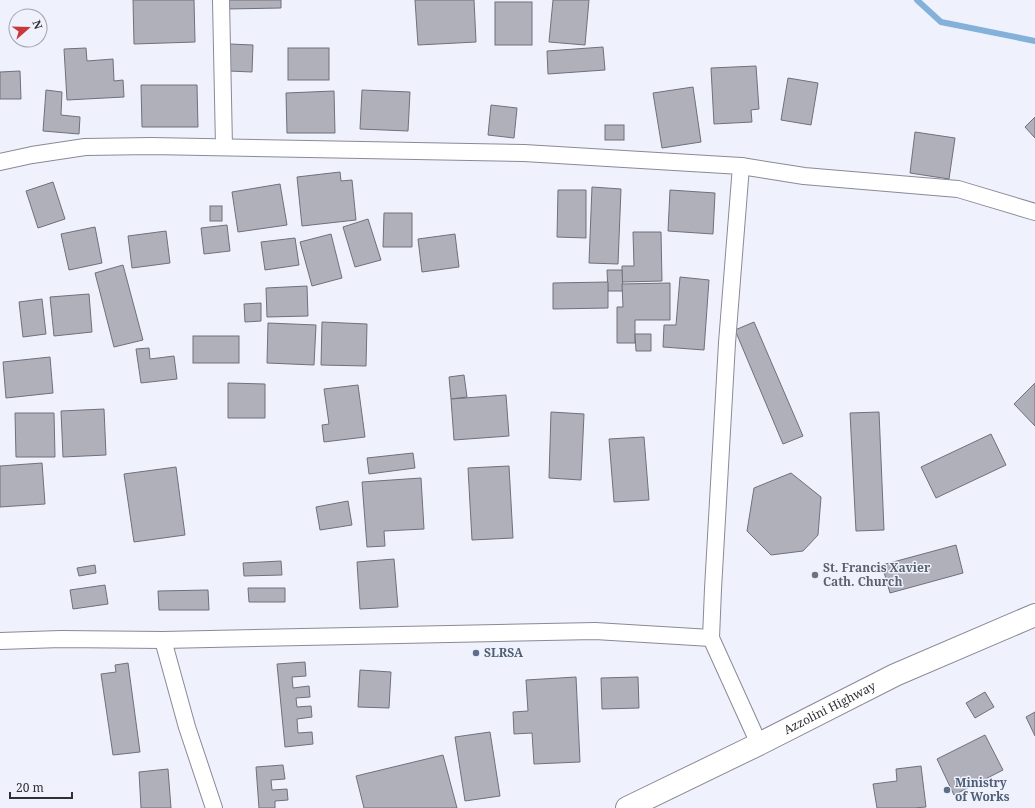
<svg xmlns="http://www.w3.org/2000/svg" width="1035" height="808" font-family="'Noto Serif',serif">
<rect width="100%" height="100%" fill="#eff1fc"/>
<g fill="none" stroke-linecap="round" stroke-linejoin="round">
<polyline stroke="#83b1da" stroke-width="6" points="917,0 941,22 1035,41"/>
</g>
<g fill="#b0b0bb" stroke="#70707a">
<polygon points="133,0 194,0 195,42 134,44"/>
<polygon points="227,0 281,0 281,8 227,9"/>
<polygon points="415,0 474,0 476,42 418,45"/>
<polygon points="553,0 589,0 585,45 549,42"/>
<rect x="495" y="2" width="37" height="43"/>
<polygon points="230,44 253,45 252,72 229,71"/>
<polygon points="603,47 605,70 548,74 547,51"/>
<polygon points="86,48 87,61 113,59 114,81 123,80 124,97 67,100 64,49"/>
<rect x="288" y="48" width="41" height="32"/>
<polygon points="756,66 759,109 751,110 752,122 714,124 711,68"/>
<polygon points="20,71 21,99 0,99 0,72"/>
<polygon points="788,78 818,83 811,125 781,120"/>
<polygon points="141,85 197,85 198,127 142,127"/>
<polygon points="693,87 701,142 662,148 653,93"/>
<polygon points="46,90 62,92 61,115 80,117 79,134 43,131"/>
<polygon points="362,90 410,92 408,131 360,129"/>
<polygon points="334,91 335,133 287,133 286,93"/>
<polygon points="491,105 517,108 514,138 488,135"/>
<polygon points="1035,117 1035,138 1025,127"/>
<rect x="605" y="125" width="19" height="15"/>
<polygon points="915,132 955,138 949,179 910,173"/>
<polygon points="340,172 341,181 352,180 356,220 302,226 297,177"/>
<polygon points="53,182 65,219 38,228 26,191"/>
<polygon points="280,184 287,225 238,232 232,192"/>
<polygon points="592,187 621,189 618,264 589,263"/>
<polygon points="558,190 586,190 586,238 557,237"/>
<polygon points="670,190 715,193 713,234 668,231"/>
<rect x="210" y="206" width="12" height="15"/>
<polygon points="384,213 412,213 412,247 383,247"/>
<polygon points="368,219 381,260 355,267 343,227"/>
<polygon points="227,225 230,251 204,254 201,228"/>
<polygon points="95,227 102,263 69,270 61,234"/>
<polygon points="166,231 170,263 132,268 128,236"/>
<polygon points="633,232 661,232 662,281 622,282 622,266 634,266"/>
<polygon points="331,234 342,278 312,286 300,242"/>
<polygon points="455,234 459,267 422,272 418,239"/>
<polygon points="295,238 299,265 265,270 261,242"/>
<polygon points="123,265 143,340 114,347 95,273"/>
<polygon points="607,270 622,270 623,291 608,291"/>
<polygon points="680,277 709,280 704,350 663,347 664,325 676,325"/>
<polygon points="608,282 608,308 553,309 553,283"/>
<polygon points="670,283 670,320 635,320 635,343 617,343 617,307 623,307 622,284"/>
<polygon points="307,286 308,316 267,317 266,288"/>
<polygon points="89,294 92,332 54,336 50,297"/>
<polygon points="42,299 46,334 23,337 19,302"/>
<polygon points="261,303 261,321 245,322 244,304"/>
<polygon points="322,322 367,324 366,366 321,365"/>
<polygon points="754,322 803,436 783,444 735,330"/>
<polygon points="268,323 316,325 314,365 267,363"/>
<polygon points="635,334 651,334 651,351 636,351"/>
<rect x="193" y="336" width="46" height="27"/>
<polygon points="149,348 150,359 174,356 177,379 141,383 136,349"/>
<polygon points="50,357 53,393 6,398 3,362"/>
<polygon points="464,375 467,397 451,399 449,377"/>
<polygon points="228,383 265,384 265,418 228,418"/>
<polygon points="1035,383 1035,426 1014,404"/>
<polygon points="358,385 365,437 324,442 322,425 329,424 324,389"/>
<polygon points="506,395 509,436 454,440 451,399"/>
<polygon points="104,409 106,455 63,457 61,411"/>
<polygon points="551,412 584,414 581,480 549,478"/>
<polygon points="879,412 884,530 856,531 850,413"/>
<polygon points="15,413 54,413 55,457 16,457"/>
<polygon points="991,434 1006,465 936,498 921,467"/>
<polygon points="644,437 649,500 614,502 609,439"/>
<polygon points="413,453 415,468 369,474 367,458"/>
<polygon points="42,463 45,504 0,507 0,466"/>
<polygon points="509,466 513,538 472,540 468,468"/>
<polygon points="176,467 185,535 134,542 124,474"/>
<polygon points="791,473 821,497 818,535 803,551 771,555 747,531 754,488"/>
<polygon points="421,478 424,529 384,531 385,546 367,547 362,482"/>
<polygon points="348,501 352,525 320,530 316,507"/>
<polygon points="956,545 963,573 890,593 882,565"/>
<polygon points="394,559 398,607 360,609 357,562"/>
<polygon points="281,561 282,575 244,576 243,563"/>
<polygon points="95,565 96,573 79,576 77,568"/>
<polygon points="105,585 108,604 73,609 70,590"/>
<polygon points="248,588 285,588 285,602 249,602"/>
<polygon points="208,590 209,610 159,610 158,591"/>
<polygon points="305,662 306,676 292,677 293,688 309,686 310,697 296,698 297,707 311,706 312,717 297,719 298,733 312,732 313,744 285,747 277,664"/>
<polygon points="128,663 140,752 113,755 101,674 116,672 115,665"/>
<polygon points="360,670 391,672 389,708 358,707"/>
<polygon points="576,677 580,762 534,764 532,733 514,734 513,712 528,711 526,680"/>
<polygon points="638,677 639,708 602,709 601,678"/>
<polygon points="985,692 994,707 975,718 966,703"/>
<polygon points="1035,712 1035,736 1026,717"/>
<polygon points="490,732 500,796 465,801 455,737"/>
<polygon points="985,735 1003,770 954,795 937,759"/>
<polygon points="443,755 457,808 364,808 356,776"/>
<polygon points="283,765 285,779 271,780 272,790 287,789 288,800 275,801 275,808 259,808 256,767"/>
<polygon points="921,766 926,807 914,808 877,808 873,784 897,781 896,769"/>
<polygon points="168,769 171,808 141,808 139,772"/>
</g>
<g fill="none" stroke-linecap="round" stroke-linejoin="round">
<g stroke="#898a95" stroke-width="18">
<g id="street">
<polyline points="221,0 224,147"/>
<polyline points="0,162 32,155 85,147 151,146 524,153 741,166 804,176 958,189 1035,212"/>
<polyline points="741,166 727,343 713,589 711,638 759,744"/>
<polyline points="163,640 187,727 214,808"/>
<polyline points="0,641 61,639 163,640 595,631 711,638"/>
</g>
</g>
<g stroke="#898a95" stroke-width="24">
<g id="primary">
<path id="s1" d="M627,808L759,744L895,675L1035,615"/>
</g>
</g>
<use href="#street" stroke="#fff" stroke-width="16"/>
<use href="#primary" stroke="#fff" stroke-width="22"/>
</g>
<circle fill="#6b7280" stroke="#eff1fc" stroke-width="1.5" cx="815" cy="575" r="4"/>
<g fill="#5c6f8a" stroke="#eff1fc" stroke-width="1.5">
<circle cx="476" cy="653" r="4"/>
<circle cx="947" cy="790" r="4"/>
</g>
<g text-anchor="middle" stroke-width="3" stroke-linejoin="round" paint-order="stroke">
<g font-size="12" font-weight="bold" fill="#5b616d" stroke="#eff1fc" text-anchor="start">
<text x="823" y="572">St. Francis Xavier<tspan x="823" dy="14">Cath. Church</tspan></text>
</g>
<g font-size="12" font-weight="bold" fill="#4e5e75" stroke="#eff1fc" text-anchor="start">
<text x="484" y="657">SLRSA</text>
<text x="955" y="787">Ministry<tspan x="955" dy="14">of Works</tspan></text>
</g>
<g font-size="12" fill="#2f2f34" stroke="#eff1fc">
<text dy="4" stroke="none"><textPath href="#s1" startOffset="226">Azzolini Highway</textPath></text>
</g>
</g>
<g transform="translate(28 28) rotate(70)"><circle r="19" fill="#eff1fc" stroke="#a2a3ac"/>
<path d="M0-3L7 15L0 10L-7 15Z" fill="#c8383d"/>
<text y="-6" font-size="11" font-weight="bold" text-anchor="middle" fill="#2f2f34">N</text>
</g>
<path d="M10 792v6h62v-6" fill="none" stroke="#2f2f34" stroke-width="2"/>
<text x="16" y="792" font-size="12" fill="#2f2f34" stroke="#eff1fc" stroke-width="3" paint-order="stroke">20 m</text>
</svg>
